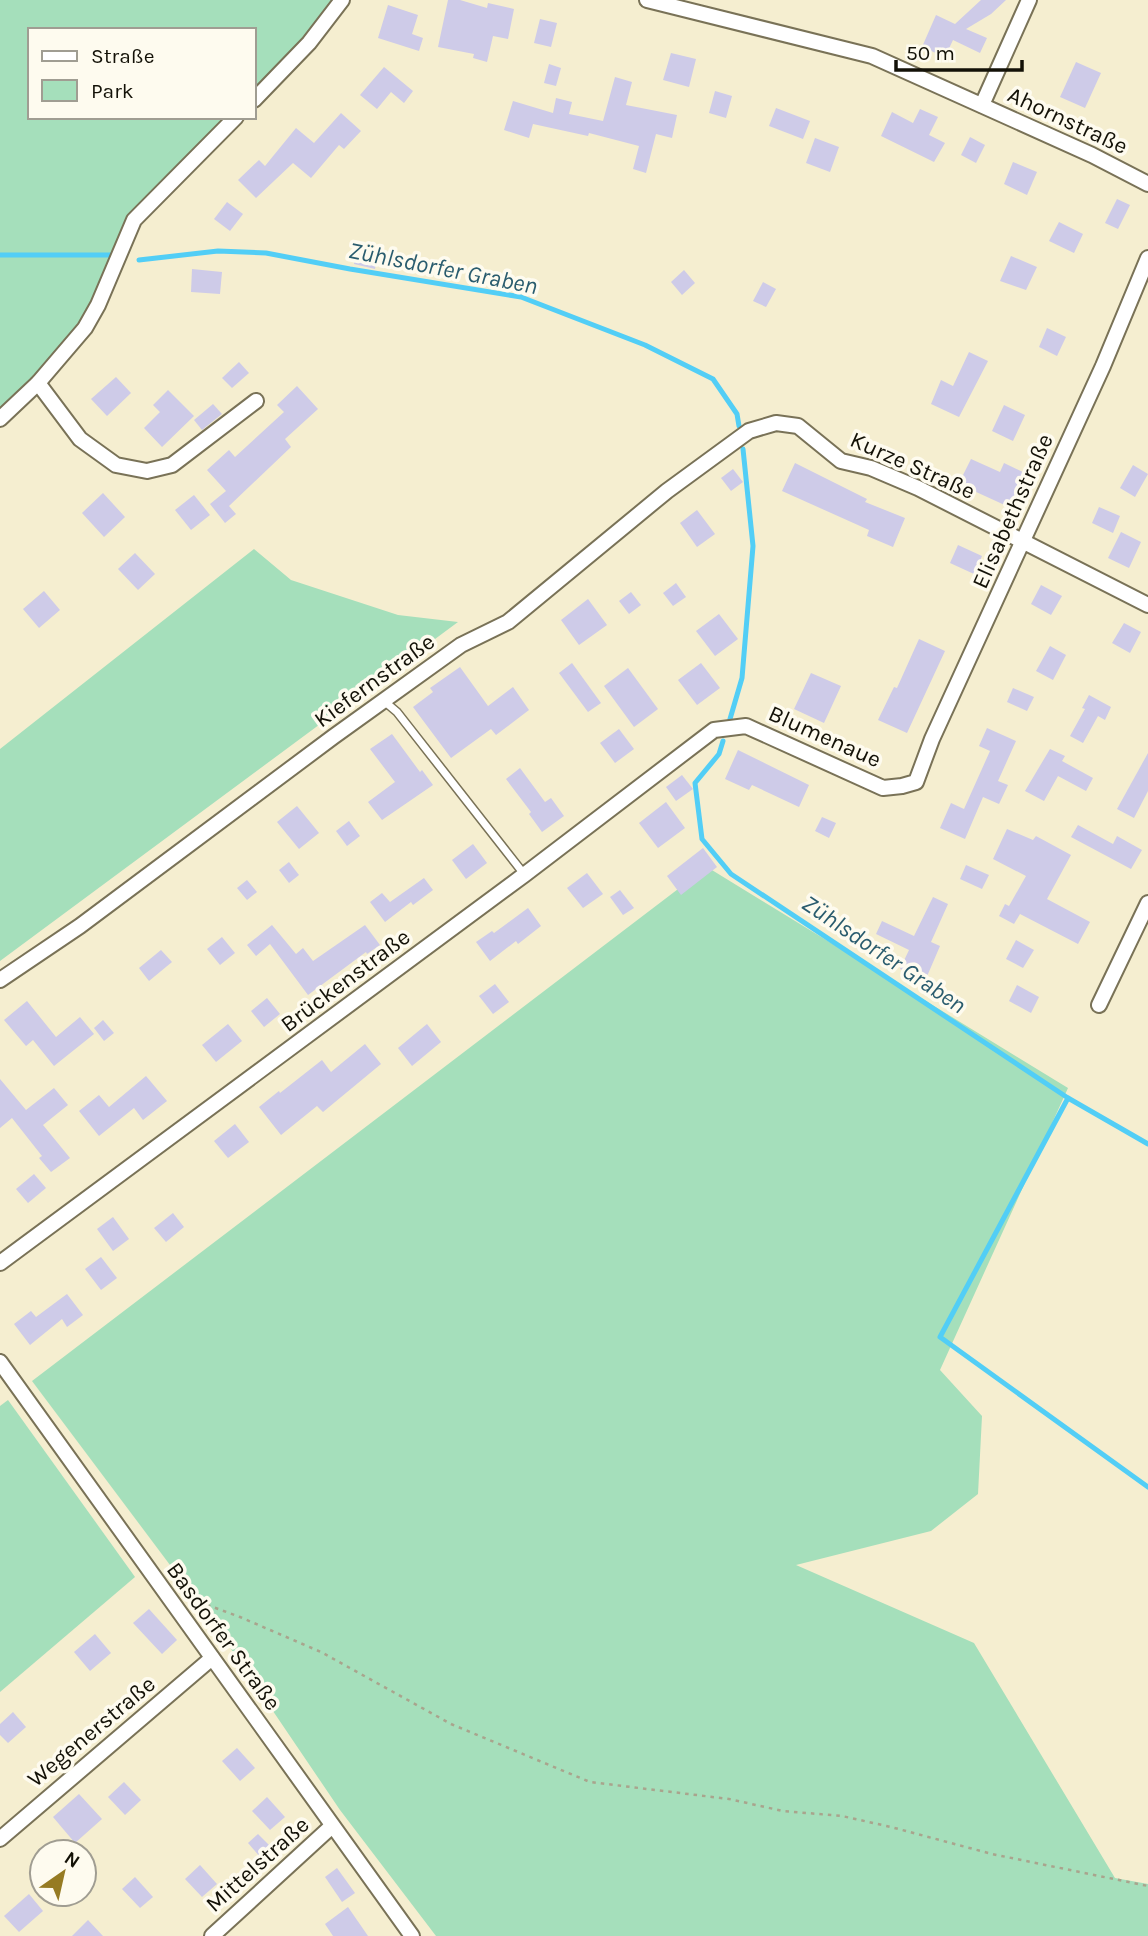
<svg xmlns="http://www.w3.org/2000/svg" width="1148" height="1936" font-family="Karla,sans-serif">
<rect width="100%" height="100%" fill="#f5eed0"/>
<g fill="#a5dfbb">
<polygon points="0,0 338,0 254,100 254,30 30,30 30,117 236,117 134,220 82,327 0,413"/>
<polygon points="254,549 291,580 398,615 458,622 0,961 0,749"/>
<polygon points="707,867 1068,1088 940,1370 982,1416 978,1494 931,1531 796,1565 974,1643 1115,1878 1148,1884 1148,1936 436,1936 340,1810 212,1621 32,1381"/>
<polygon points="8,1400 135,1577 0,1692 0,1406"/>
</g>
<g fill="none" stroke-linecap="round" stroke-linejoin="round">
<g stroke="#52cef6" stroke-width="5">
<polyline points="0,255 111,255"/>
<polyline points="139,260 218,251 266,253 350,269 521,297 645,345 713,379 737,414 739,426"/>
<polyline points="730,719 742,678 753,546 743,449"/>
<polyline points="723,741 719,754 695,783 702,839 731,874 1068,1098 1148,1144"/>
<polyline points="1068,1098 940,1337 1148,1487"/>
</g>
</g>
<g fill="#cecbe8">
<polygon points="448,0 460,0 487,8 488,3 514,9 508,39 493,36 487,62 473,58 474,54 438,47"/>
<polygon points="981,0 1006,0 991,14 966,29 987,38 980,53 953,40 945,57 922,47 936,15 955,24"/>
<polygon points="388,5 418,15 412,34 423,38 419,51 378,38"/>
<polygon points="540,19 557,23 551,47 534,43"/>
<polygon points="671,53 696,59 689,87 663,80"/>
<polygon points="1076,62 1101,73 1085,108 1060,97"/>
<polygon points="549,64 561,68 556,86 544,83"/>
<polygon points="384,67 413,91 404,103 391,92 377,109 360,95"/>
<polygon points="615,77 632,82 626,105 677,115 672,138 656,134 646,173 633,169 639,146 589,133 588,136 533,124 529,138 504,130 513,101 553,113 556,98 572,102 569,114 603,121"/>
<polygon points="715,91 732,96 726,118 709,113"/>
<polygon points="776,108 810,121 803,139 769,126"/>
<polygon points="920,109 938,117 929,135 945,143 934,162 881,136 892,112 913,123"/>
<polygon points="341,113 361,131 344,149 339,145 311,178 293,163 256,198 238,180 259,160 265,166 296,128 314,143"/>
<polygon points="970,137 985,145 976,163 961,155"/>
<polygon points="815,138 839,147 830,172 806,163"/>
<polygon points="1013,162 1037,172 1027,195 1004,184"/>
<polygon points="1117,199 1130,205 1118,229 1105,223"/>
<polygon points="227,202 243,214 230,231 214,219"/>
<polygon points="1059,222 1083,234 1074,253 1049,241"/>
<polygon points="357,249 378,254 375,269 354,264"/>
<polygon points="1011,256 1037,267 1026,290 1000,281"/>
<polygon points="192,269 222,272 220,294 191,292"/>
<polygon points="684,270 695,283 682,295 671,282"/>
<polygon points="763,282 776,289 766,307 753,301"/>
<polygon points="1047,328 1066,337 1057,356 1039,347"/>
<polygon points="969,352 988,361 959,417 931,404 941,380 953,386"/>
<polygon points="239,362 249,373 232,388 222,378"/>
<polygon points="116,377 131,393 107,416 91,399"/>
<polygon points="297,386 318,409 285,439 291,447 229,506 236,514 225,523 210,504 226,491 207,470 229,450 235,457 284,412 277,405"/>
<polygon points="168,390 194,416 162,447 144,428 160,412 153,405"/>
<polygon points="213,404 222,414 202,430 194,420"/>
<polygon points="1004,405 1025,415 1013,441 992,431"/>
<polygon points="971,459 1000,472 1004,463 1025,473 1009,507 974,491 973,494 957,487"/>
<polygon points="795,463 867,499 865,502 905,518 893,547 867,536 869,530 782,491"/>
<polygon points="1133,465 1148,474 1135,497 1120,488"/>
<polygon points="733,469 743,482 731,491 721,478"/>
<polygon points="103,493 125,517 104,537 82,513"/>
<polygon points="194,495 210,515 191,530 175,510"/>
<polygon points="1099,507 1120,516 1113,533 1092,523"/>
<polygon points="697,510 715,534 697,547 680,523"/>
<polygon points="1121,532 1141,542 1129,568 1108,558"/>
<polygon points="958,545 982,556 974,574 950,563"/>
<polygon points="135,553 155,574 138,590 118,569"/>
<polygon points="676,583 686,597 673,606 663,593"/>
<polygon points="1041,585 1062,596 1051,615 1031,604"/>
<polygon points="44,591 60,610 39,628 23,609"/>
<polygon points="631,592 641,605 629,614 619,601"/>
<polygon points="588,599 607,625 579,645 561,620"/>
<polygon points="719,614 738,639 715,656 696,631"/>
<polygon points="1124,623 1141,632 1130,653 1112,643"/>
<polygon points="919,639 945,651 907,733 878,720 894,687 897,688"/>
<polygon points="1050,646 1066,655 1053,680 1036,671"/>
<polygon points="572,663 601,703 588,712 559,673"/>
<polygon points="701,663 720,688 697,705 678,680"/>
<polygon points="460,667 488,706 513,687 529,710 496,735 491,729 451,758 413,707 433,692 430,688"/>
<polygon points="628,668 658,709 634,727 604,686"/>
<polygon points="811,673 841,686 824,723 794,709"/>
<polygon points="1013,688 1034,697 1027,711 1007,702"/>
<polygon points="1089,695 1111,707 1105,720 1098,716 1083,743 1070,736 1085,709 1082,708"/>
<polygon points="987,728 1016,741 998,781 1008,785 999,804 983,797 965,839 940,828 951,803 964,809 990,751 979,746"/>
<polygon points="619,729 634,749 615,763 600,743"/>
<polygon points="392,734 420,772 422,770 433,785 382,820 368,802 395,782 370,749"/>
<polygon points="1050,749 1065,756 1062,761 1093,778 1086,791 1058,776 1044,801 1025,791"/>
<polygon points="738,750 809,785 799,807 752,785 749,790 725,779"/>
<polygon points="1148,753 1148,791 1134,818 1117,809"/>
<polygon points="520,768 545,802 551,798 564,816 542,832 529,814 531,812 506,779"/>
<polygon points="682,775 693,789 676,801 666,787"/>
<polygon points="666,802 685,828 658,848 639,823"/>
<polygon points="297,806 319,833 299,849 277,822"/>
<polygon points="822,817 836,823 829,838 815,831"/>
<polygon points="349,821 360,836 347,846 336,831"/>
<polygon points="1078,825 1113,844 1117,836 1142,850 1131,869 1071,837"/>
<polygon points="1007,829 1033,840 1036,836 1071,855 1047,899 1090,922 1078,944 1020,914 1014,924 999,916 1005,904 1009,906 1026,876 993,859"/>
<polygon points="473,844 487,863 466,879 452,860"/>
<polygon points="703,848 717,867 681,895 667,876"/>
<polygon points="289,862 299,875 289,883 279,870"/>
<polygon points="966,865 989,875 982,889 960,879"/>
<polygon points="587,873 603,894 583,908 567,888"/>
<polygon points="424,878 433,890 413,905 411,902 385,922 370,902 382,893 390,902"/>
<polygon points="247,880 257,892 247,900 237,888"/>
<polygon points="620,890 634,908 623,915 610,897"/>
<polygon points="933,897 948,904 931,942 940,946 925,981 900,969 909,950 876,934 882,921 914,936"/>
<polygon points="528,908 541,926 518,944 516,941 490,961 476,942 492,931 494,933"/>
<polygon points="272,925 296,954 303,948 313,961 365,925 380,945 367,954 366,952 308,995 270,944 256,956 247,945"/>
<polygon points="222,937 235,953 220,965 207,949"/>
<polygon points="1016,940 1034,950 1023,968 1006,959"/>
<polygon points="161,950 172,962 149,981 139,968"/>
<polygon points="495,984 509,1002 493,1014 479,996"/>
<polygon points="1017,985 1039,997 1031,1013 1009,1001"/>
<polygon points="267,998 280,1014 264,1027 251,1011"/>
<polygon points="27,1001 56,1037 80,1017 94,1034 54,1066 33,1040 26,1046 4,1020"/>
<polygon points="103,1020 114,1033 104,1041 94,1028"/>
<polygon points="228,1024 242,1041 216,1062 202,1045"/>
<polygon points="427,1024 441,1042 412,1066 398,1048"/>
<polygon points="365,1044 381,1064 323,1112 317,1106 281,1135 259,1107 279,1091 280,1093 322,1060 331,1072"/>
<polygon points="146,1076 167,1101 143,1120 134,1108 99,1136 79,1111 99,1095 109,1107"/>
<polygon points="0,1079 26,1110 54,1088 68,1105 43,1125 70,1158 51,1172 39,1158 42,1156 12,1118 0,1128"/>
<polygon points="235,1124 249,1142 228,1158 214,1141"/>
<polygon points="34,1174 46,1188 28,1203 16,1189"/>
<polygon points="173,1213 184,1227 166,1242 154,1228"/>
<polygon points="113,1217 129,1239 113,1251 97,1229"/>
<polygon points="101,1257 117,1278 101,1290 85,1269"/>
<polygon points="67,1294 83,1315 67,1327 62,1319 30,1345 14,1324 31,1311 36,1317"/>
<polygon points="149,1609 177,1640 162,1654 133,1623"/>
<polygon points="95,1634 111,1653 90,1671 74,1652"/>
<polygon points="13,1712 26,1727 8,1743 0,1735 0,1724"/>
<polygon points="237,1748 255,1768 240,1781 222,1761"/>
<polygon points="124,1782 141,1800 125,1815 108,1797"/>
<polygon points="79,1794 102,1819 75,1843 53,1817"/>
<polygon points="267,1797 285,1817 270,1830 252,1811"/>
<polygon points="258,1834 272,1848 261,1858 248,1843"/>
<polygon points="200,1865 217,1884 202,1897 185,1879"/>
<polygon points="337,1868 355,1893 342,1902 325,1877"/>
<polygon points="135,1877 153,1897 140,1908 122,1889"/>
<polygon points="29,1894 43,1911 19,1932 4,1916"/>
<polygon points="348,1907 368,1936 333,1936 325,1924"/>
<polygon points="88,1920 103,1936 72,1936"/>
</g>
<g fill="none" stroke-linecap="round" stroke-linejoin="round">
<g stroke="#797257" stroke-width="10">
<polyline id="lane" points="384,701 397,712 524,874"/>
</g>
<g stroke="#797257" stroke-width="18">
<g id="street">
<polyline points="647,0 872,56 1092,155 1148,184"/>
<polyline points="254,100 309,43 342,0"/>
<polyline points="982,105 1029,0"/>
<polyline points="38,383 80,439 116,465 147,471 172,465 256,401"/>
<polyline points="0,419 38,383 85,328 98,305 134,220 236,117"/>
<polyline points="0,980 80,926 333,737 461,645 508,622 667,491 749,431 776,423 798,426 841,461 871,468 918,488 1148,605"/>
<polyline points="1099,1005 1148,903"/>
<polyline points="0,1263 524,875 714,730 746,726 883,788 902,786 916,782 932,739 1103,366 1148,258"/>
<polyline points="0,1362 412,1936"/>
<polyline points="0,1839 212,1658"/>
<polyline points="212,1936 332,1826"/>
</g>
</g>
<polyline stroke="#a9a48d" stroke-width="2.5" stroke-dasharray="3.5 5" stroke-linecap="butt" points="191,1599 240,1617 321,1652 451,1724 590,1782 729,1799 783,1811 842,1816 891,1827 992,1854 1148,1886"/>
<use href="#lane" stroke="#fff" stroke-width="7"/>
<use href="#street" stroke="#fff" stroke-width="14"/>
</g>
<g text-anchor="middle" stroke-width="7" stroke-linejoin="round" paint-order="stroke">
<g font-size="23" fill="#131107" stroke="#fefbef">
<text transform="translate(1068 120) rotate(25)" y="8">Ahornstraße</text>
<text transform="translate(913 465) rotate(24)" y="8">Kurze Straße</text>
<text transform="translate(1012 511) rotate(-66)" y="8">Elisabethstraße</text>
<text transform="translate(374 680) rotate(-36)" y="8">Kiefernstraße</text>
<text transform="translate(825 736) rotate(24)" y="8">Blumenaue</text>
<text transform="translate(345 980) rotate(-37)" y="8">Brückenstraße</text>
<text transform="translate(224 1636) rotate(54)" y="8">Basdorfer Straße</text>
<text transform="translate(91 1731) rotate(-40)" y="8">Wegenerstraße</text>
<text transform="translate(257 1864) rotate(-42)" y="8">Mittelstraße</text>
</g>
<g font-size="24" font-style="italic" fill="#2a5c6e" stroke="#fefbef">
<text transform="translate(443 268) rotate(11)" y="8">Zühlsdorfer Graben</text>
<text transform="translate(884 954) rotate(34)" y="8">Zühlsdorfer Graben</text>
</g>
</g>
<rect x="28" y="28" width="228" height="91" fill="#fefbef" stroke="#a09d92" stroke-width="2"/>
<rect x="42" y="51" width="35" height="10" fill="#ffffff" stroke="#a09d92" stroke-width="2"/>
<text x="91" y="63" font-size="21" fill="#131107">Straße</text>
<rect x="42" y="80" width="35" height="21" fill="#a5dfbb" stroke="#a09d92" stroke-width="2"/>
<text x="91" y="98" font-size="21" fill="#131107">Park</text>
<g transform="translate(63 1873) rotate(34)"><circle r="33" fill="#fefbef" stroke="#a09d92" stroke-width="2"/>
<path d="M0-5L12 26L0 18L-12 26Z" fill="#967b23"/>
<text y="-10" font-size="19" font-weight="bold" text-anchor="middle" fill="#131107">N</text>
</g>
<path d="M896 60v10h126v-10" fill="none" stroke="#131107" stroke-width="3.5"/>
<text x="906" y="60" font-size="21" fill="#131107" stroke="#fefbef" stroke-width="5" paint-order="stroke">50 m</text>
</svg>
